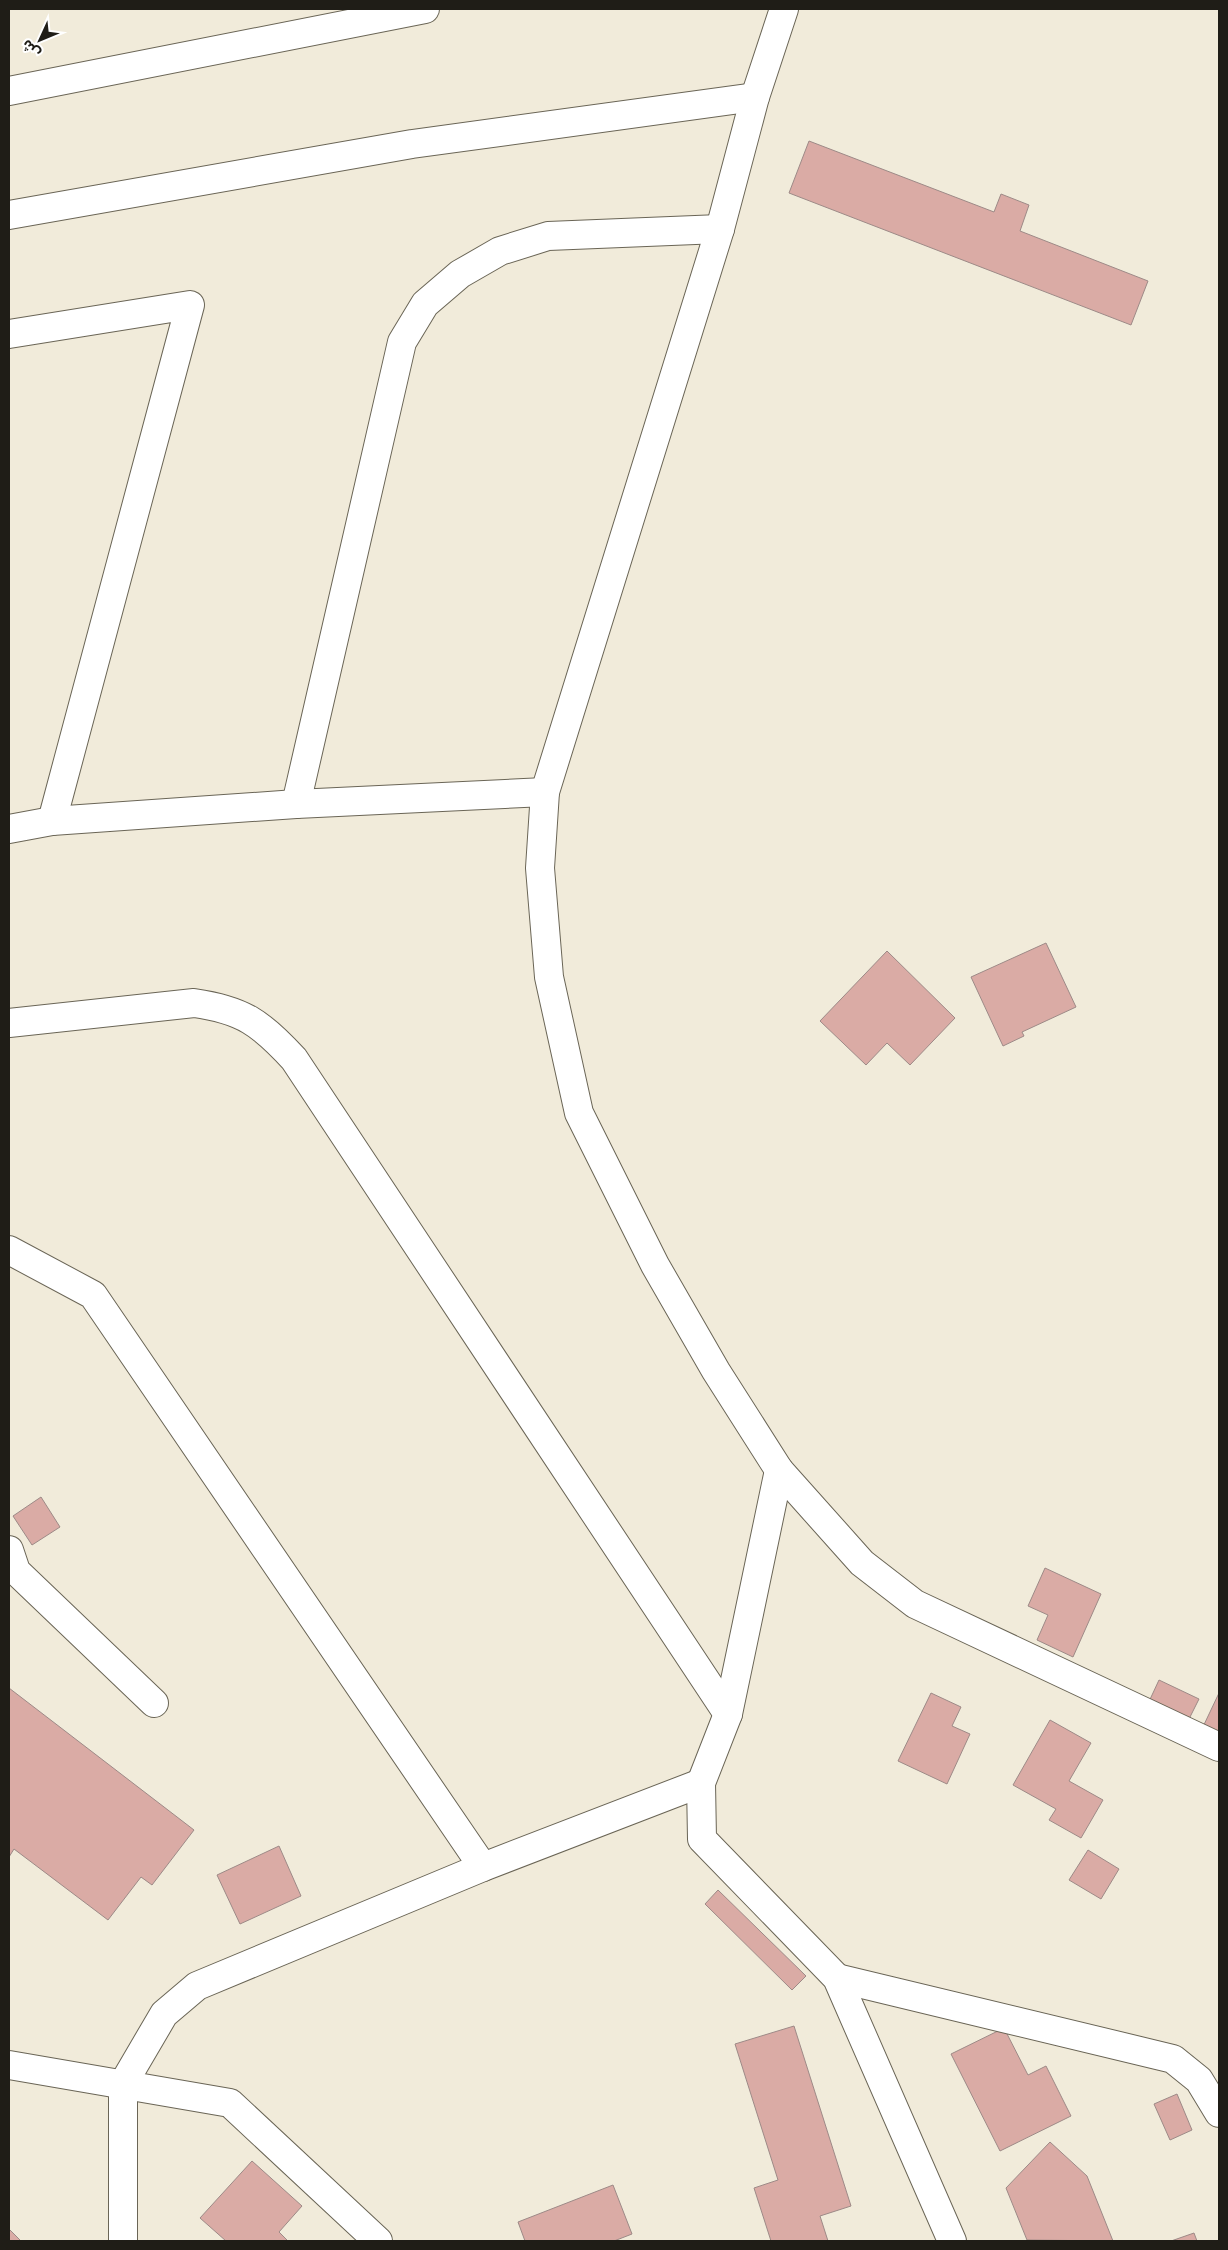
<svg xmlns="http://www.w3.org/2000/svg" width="1228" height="2250" font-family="'Titillium Web','Noto Sans Arabic',sans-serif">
<rect width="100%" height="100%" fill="#f1ebda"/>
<g fill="#daaba5" stroke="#9d8a87">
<polygon points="809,141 994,212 1001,194 1029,205 1020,231 1148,281 1131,325 789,193"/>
<polygon points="1046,943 1076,1007 1022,1032 1024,1036 1003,1046 971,977"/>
<polygon points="887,951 955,1018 910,1065 887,1043 866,1065 820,1021"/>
<polygon points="41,1497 60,1527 32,1545 13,1516"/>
<polygon points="1045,1568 1101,1594 1073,1657 1037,1640 1048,1615 1028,1606"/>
<polygon points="1159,1680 1199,1699 1185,1727 1146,1708"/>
<polygon points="9,1688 194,1830 152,1885 141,1877 108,1920 14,1849 9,1857"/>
<polygon points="931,1693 961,1707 952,1726 970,1734 947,1784 898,1761"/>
<polygon points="1219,1693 1219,1740 1201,1731"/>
<polygon points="1050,1720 1091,1743 1069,1781 1103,1800 1081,1838 1049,1820 1056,1809 1013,1785"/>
<polygon points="279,1846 301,1896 240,1924 217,1875"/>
<polygon points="1088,1850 1119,1869 1101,1899 1069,1880"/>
<polygon points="718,1890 806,1976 792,1990 705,1904"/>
<polygon points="794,2026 851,2206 820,2216 828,2241 771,2241 754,2188 778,2180 735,2044"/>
<polygon points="1004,2028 1028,2075 1046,2066 1071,2116 1000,2151 951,2054"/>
<polygon points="1177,2094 1192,2130 1170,2140 1154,2104"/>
<polygon points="1050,2142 1087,2176 1113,2241 1027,2240 1006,2188"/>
<polygon points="252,2161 302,2206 279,2232 288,2241 226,2241 200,2218"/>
<polygon points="613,2185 632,2234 614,2241 525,2241 518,2222"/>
<polygon points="9,2229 21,2241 9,2241"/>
<polygon points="1194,2233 1197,2241 1171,2241"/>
</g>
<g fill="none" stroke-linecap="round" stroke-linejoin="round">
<g stroke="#6a6556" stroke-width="30">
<g id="minor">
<polyline points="784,9 755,97 720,229 545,792 540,868 549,977 579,1113 655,1265 716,1371 779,1470 862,1563 915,1604 1219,1747"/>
<polyline points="9,91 425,9"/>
<polyline points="9,215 412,144 755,97"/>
<polyline points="9,334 190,305 52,821"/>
<polyline points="296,804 402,342 425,304 460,274 500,251 548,236 720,229"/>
<polyline points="9,829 52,821 296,804 545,792"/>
<path d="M9,1023L194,1003C243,1010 261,1023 294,1059L728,1714"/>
<polyline points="9,1250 93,1295 483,1867"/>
<polyline points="779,1470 728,1714 701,1783 702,1839 837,1978 952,2241"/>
<polyline points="9,1550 16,1571 154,1703"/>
<polyline points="837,1978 1173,2059 1199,2080 1219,2113"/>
<polyline points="9,2065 230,2103 378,2241"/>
<polyline points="123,2241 123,2084 164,2014 197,1986 483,1867 701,1783"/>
</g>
</g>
<use href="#minor" stroke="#fff" stroke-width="28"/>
</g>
<rect width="1228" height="2250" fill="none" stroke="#1f1d17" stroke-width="20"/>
<g transform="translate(40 40) rotate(226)" stroke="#ffffff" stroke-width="4" paint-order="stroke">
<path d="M0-4L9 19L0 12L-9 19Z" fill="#1f1d17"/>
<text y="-8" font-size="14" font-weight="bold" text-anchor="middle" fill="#1f1d17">ش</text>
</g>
</svg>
